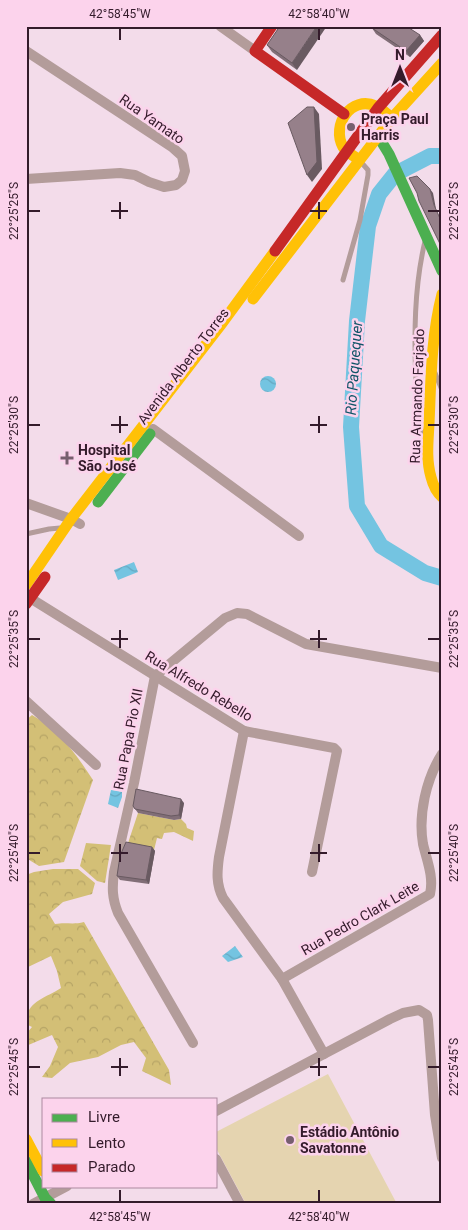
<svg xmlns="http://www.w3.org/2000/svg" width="468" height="1230" font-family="Roboto,sans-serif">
<defs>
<pattern id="forest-crowns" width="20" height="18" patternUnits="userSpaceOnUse" patternTransform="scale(1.25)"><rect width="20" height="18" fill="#d3bf76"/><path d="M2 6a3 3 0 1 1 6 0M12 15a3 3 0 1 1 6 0" fill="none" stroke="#b6a466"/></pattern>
<pattern id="water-waves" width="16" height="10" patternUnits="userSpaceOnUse" patternTransform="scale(1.25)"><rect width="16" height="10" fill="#74c4e1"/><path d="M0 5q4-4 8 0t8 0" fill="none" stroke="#65a8c1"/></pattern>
</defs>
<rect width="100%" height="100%" fill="#f3dcea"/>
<polygon fill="#e5d4b0" points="328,1074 397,1204 246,1204 216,1148 216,1132"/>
<g fill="url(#forest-crowns)">
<path d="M32,715C59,730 76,754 93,780L64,862L39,866L26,858V720Z"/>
<polygon points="138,813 174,820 181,819 186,824 187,828 194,831 193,841 174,832 164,833 162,839 157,838 154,850 128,843"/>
<polygon points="86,843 111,845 105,883 97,881 80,866"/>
<path d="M53,869H78L95,883L92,894L63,902L49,914L55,924C66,922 73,925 84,922L169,1070L171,1085L142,1071L146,1058L134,1042L121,1045L98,1057L70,1063L52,1078L42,1077L50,1066L58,1047L52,1035L26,1046V1034L32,1027L26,1024C26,1001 44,999 61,988L57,971L51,956L26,968V875L34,872Z"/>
</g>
<g fill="url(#water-waves)">
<circle cx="268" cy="384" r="8"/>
<polygon points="134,562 138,572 118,580 114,570"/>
<polygon points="111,790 122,792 122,797 118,808 108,804"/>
<polygon points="235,946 243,957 228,962 222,956"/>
</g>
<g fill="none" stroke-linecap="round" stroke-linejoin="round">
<polyline stroke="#74c4e1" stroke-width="16" points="442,156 430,156 395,174 379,194 368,226 357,321 351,427 357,506 381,546 425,573 442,578"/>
<g stroke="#b39c9a" stroke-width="5">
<polyline points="343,280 360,220 368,175 368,170 360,161"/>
<polyline points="435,373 442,390"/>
<path d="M424,435C415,420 416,400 416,383C414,335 414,288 425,241"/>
<polyline points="26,534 49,529 60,528"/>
</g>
<g stroke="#b39c9a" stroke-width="10">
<polyline points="220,26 255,51"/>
<polyline points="26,51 172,147 182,156 185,171 182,180 176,185 164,187 149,182 135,175 120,173 26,179"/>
<polyline points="153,429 299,536"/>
<polyline points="26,503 71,519 80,524"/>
<polyline points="30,598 244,731 334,748 337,751 312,872"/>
<polyline points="26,701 96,765"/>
<path d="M244,731L219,857C217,872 216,884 223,898L282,979L324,1054"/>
<path d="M282,979L430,894C434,877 427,861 423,844C418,815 426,779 442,754"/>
<path d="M193,1043L118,913C112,898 112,888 114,872L134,783L155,676L225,618L237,613L247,614L306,644L442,668"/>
<polyline points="216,1111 390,1019 403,1013 419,1010 427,1015 428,1020 435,1115 442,1158"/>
<polyline points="216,1159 240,1204"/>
<polyline points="33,1204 67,1186"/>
</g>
<g stroke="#4caf50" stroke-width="11">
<polyline points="378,136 389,154 442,271"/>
<polyline points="98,502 150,434"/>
<polyline points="26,1161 45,1198 51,1204"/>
</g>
<g stroke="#ffc107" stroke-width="11">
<path d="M355,157C351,154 345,151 343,147C331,125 351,95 376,106C382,109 387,114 392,118"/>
<path d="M442,294C431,337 431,380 429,424C428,442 426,460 431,477C433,485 436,492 442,497"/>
<polyline points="253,299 392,118 442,63"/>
<polyline points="26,585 71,519 220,326 275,251"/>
<polyline points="26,1139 43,1171"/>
</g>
<g stroke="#c62828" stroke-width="11">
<polyline points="272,26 255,51 344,114"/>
<polyline points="275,251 378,108 442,35"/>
<polyline points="26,604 45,577"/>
</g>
</g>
<g fill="#816e77">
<polygon points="280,26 297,70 272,52 267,45"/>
<polygon points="372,28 420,35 424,41 410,57 376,34"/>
<polygon points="184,803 181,819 174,820 138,813 133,806"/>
<polygon points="152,847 155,851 149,884 120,880 117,876"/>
</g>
<g fill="#695a61">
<polygon points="317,26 327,26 297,70 292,63"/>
<polygon points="420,35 424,41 410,57 406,51"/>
<polygon points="314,107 319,114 322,169 312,182 307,175"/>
<polygon points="430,189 433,193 436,209 442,223 434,205"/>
<polygon points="181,799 184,803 181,819 179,815"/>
<polygon points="152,847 155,851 149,884 146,880"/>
</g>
<g fill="#96808a" stroke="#695a61">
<polygon points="280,26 317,26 292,63 267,45"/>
<polygon points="373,26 406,26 420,35 406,51 372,28"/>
<polygon points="307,107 314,107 317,162 307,175 288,123"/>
<polygon points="417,176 430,189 434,205 442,223 442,248 419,201 417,193 409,178"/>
<polygon points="136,789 181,799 179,815 171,816 135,809 133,806"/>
<polygon points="126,842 152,847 146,880 117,876 120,856"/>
</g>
<path fill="none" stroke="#341b2b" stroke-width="2" d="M120,28V40M319,28V40M120,202V219M319,202V219M28,211H40M111,211H128M310,211H327M428,211H440M120,416V433M319,416V433M28,425H40M111,425H128M310,425H327M428,425H440M120,630V648M319,630V648M28,639H40M111,639H128M310,639H327M428,639H440M120,844V862M319,844V862M28,853H40M111,853H128M310,853H327M428,853H440M120,1058V1076M319,1058V1076M28,1067H40M111,1067H128M310,1067H327M428,1067H440M120,1190V1202M319,1190V1202"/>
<g fill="#775f6e" stroke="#fcd3ec" stroke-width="2">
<circle cx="351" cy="127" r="5"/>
<path d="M64.5 450.5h5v5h5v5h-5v5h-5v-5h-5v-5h5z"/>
<circle cx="290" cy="1140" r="5"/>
</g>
<g text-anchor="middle" stroke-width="5" stroke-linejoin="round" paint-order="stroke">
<g font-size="14" fill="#341b2b" stroke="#fcd3ec">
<text transform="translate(152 119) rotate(35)" y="5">Rua Yamato</text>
<text transform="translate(183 366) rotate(-53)" y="5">Avenida Alberto Torres</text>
<text transform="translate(417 396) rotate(-88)" y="5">Rua Armando Farjado</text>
<text transform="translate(199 686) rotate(31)" y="5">Rua Alfredo Rebello</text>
<text transform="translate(128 739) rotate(-79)" y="5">Rua Papa Pio XII</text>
<text transform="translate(360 918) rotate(-30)" y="5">Rua Pedro Clark Leite</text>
</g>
<g font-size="14" font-weight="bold" fill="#341b2b" stroke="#fcd3ec" text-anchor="start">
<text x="361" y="124">Praça Paul<tspan x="361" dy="16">Harris</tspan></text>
<text x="78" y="455">Hospital<tspan x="78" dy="16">São José</tspan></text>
<text x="300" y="1137">Estádio Antônio<tspan x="300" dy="16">Savatonne</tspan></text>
</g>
<g font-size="15" font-style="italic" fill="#115568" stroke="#fcd3ec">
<text transform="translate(354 368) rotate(-86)" y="5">Rio Paquequer</text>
</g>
</g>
<rect width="468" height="1230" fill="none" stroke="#fcd3ec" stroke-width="55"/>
<rect x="42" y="1098" width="175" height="90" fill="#fcd3ec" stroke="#ac899f"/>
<rect x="52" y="1114" width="25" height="8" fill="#4caf50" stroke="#ac899f"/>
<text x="88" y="1122" font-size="15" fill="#341b2b">Livre</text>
<rect x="52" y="1139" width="25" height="8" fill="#ffc107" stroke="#ac899f"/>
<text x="88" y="1148" font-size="15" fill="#341b2b">Lento</text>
<rect x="52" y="1164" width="25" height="8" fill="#c62828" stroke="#ac899f"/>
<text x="88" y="1172" font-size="15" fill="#341b2b">Parado</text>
<g transform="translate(400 68)" stroke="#fcd3ec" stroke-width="4" paint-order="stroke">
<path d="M0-4L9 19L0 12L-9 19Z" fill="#341b2b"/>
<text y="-8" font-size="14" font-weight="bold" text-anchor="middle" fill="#341b2b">N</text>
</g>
<rect x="28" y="28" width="412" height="1174" fill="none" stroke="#341b2b" stroke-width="2"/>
<g font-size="12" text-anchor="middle" fill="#341b2b">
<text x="120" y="18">42°58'45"W</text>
<text x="319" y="18">42°58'40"W</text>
<text transform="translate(14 211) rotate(-90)" y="4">22°25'25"S</text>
<text transform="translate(454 211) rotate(-90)" y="4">22°25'25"S</text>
<text transform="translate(14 425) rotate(-90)" y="4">22°25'30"S</text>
<text transform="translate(454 425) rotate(-90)" y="4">22°25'30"S</text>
<text transform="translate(14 639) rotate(-90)" y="4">22°25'35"S</text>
<text transform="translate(454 639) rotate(-90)" y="4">22°25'35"S</text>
<text transform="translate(14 853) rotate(-90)" y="4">22°25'40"S</text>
<text transform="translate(454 853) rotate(-90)" y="4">22°25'40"S</text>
<text transform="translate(14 1067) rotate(-90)" y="4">22°25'45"S</text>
<text transform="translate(454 1067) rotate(-90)" y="4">22°25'45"S</text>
<text x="120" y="1221">42°58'45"W</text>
<text x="319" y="1221">42°58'40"W</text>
</g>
</svg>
